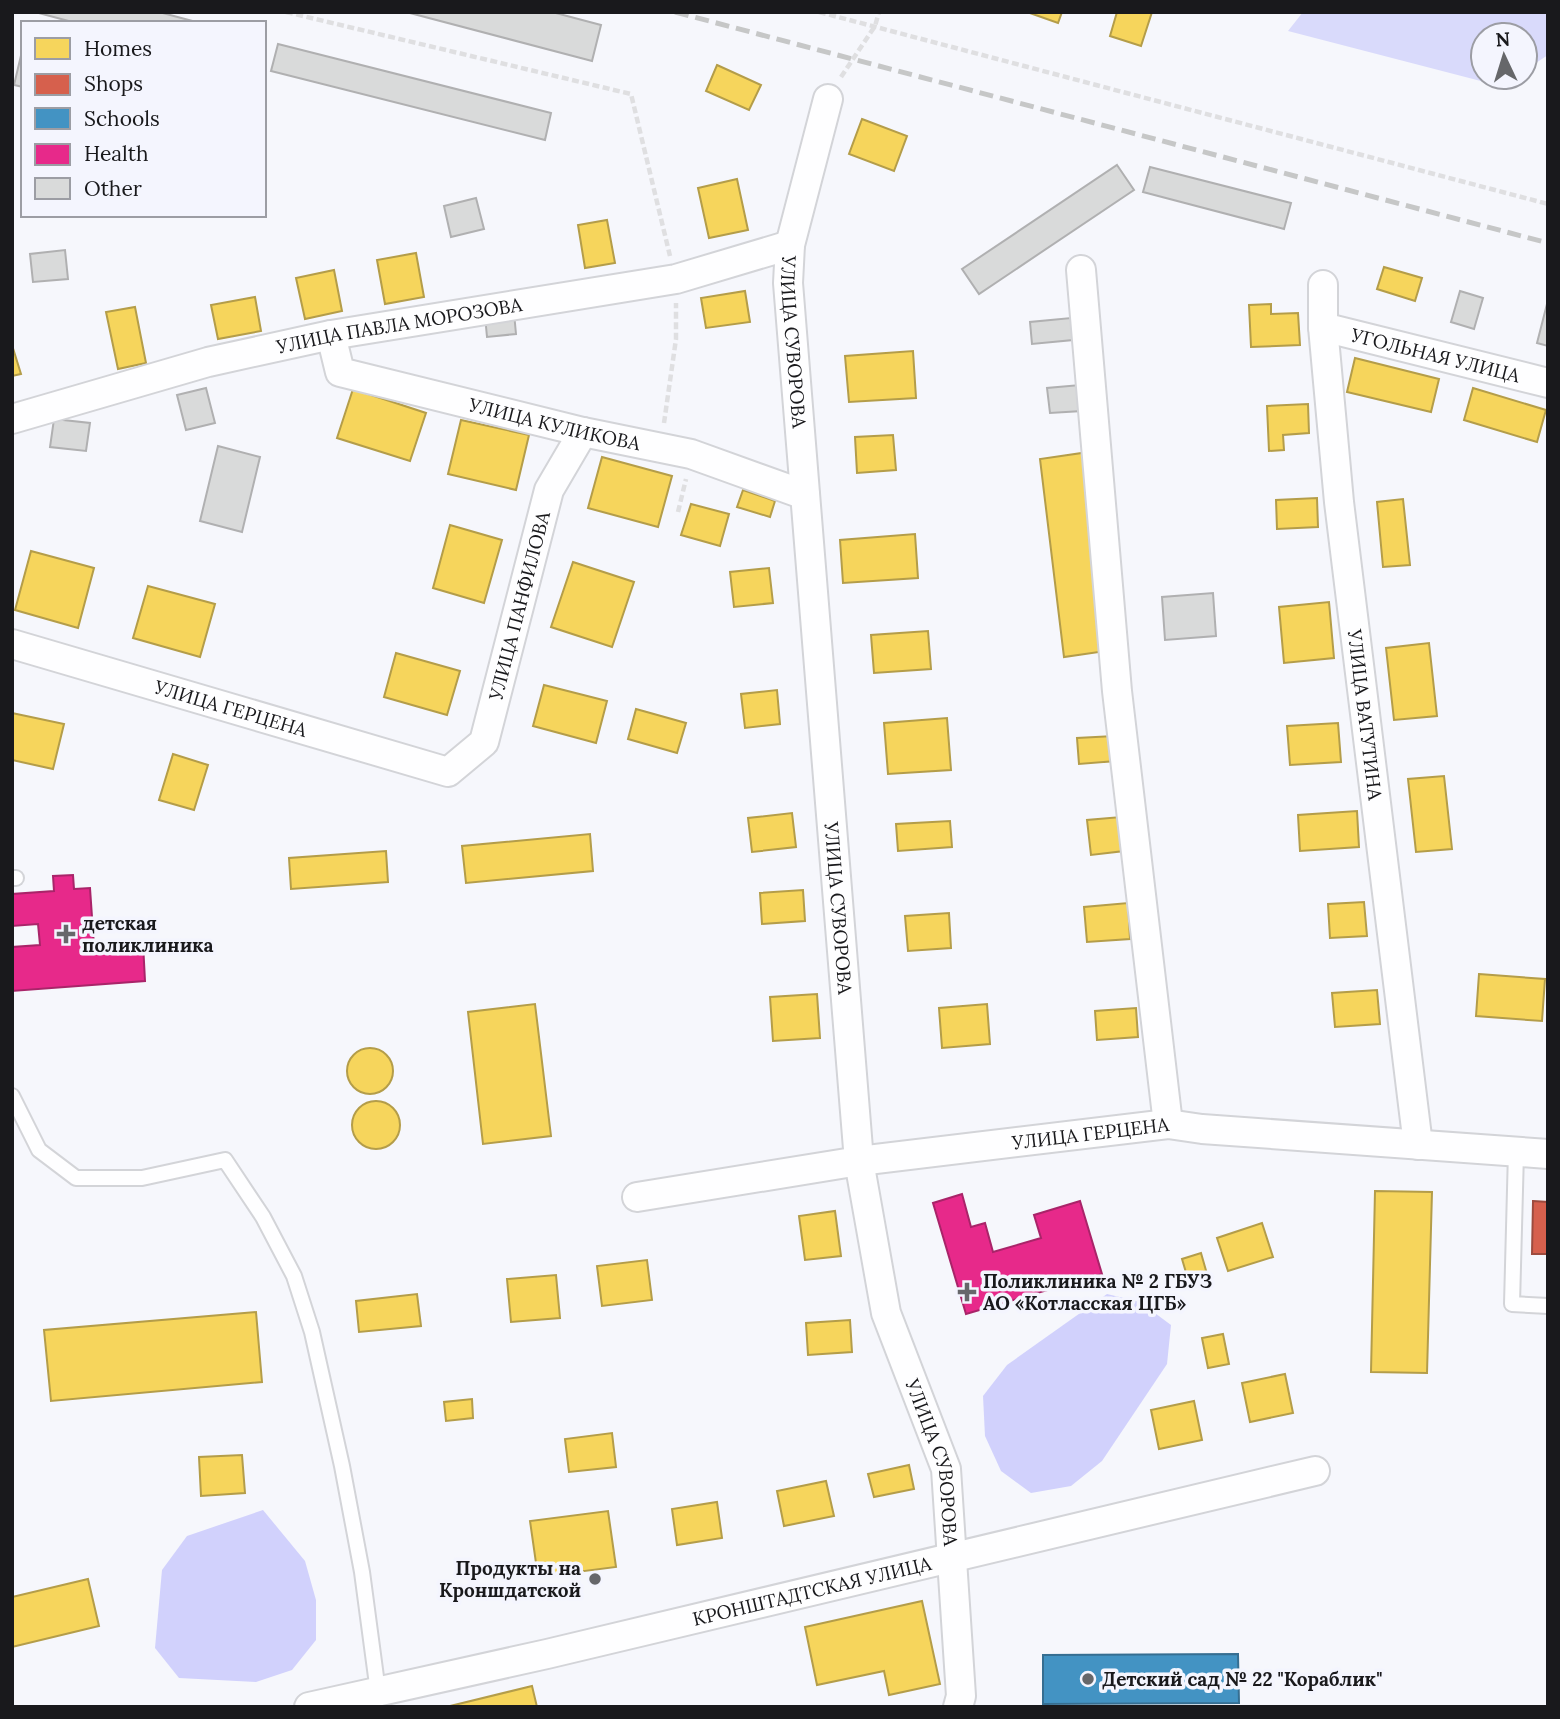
<svg xmlns="http://www.w3.org/2000/svg" width="1560" height="1719" font-family="Lora,serif">
<rect width="100%" height="100%" fill="#f6f7fc"/>
<g fill="#d1d1fc">
<polygon points="1107,1294 1140,1302 1171,1325 1167,1364 1102,1461 1071,1486 1031,1493 1001,1471 985,1436 983,1396 1007,1365"/>
<polygon points="263,1510 305,1561 316,1600 316,1640 292,1670 256,1682 179,1678 155,1648 162,1570 187,1536"/>
</g>
<polygon fill="#d9dafb" points="1303,12 1548,12 1548,55 1525,70 1525,35 1483,35 1483,77 1514,77 1500,86 1288,31"/>
<g fill="#f6d55c" stroke="#b49d49" stroke-width="2">
<polygon points="1027,12 1062,12 1058,23"/>
<polygon points="1117,12 1152,12 1141,46 1110,36"/>
<polygon points="717,65 761,85 749,110 706,91"/>
<polygon points="862,119 907,136 894,171 849,154"/>
<polygon points="737,179 748,230 709,238 698,188"/>
<polygon points="607,220 615,263 585,268 578,225"/>
<polygon points="416,253 424,297 385,304 377,260"/>
<polygon points="1384,267 1422,278 1415,301 1377,289"/>
<polygon points="334,270 342,311 305,319 296,278"/>
<polygon points="745,291 750,322 706,328 701,298"/>
<polygon points="255,297 261,331 218,339 211,305"/>
<polygon points="1271,304 1271,314 1298,313 1300,345 1251,347 1249,305"/>
<polygon points="135,307 146,363 118,369 106,312"/>
<polygon points="12,345 21,374 12,376"/>
<polygon points="913,351 916,398 849,402 845,356"/>
<polygon points="1355,358 1439,379 1431,412 1347,392"/>
<polygon points="1473,388 1546,410 1537,442 1464,420"/>
<polygon points="353,389 426,413 410,461 337,438"/>
<polygon points="1308,404 1309,433 1283,435 1284,450 1269,451 1267,406"/>
<polygon points="461,420 529,435 516,490 448,474"/>
<polygon points="893,435 896,470 857,473 855,437"/>
<polygon points="1082,453 1106,651 1064,657 1040,459"/>
<polygon points="602,457 672,476 658,527 588,508"/>
<polygon points="743,490 775,501 770,517 737,507"/>
<polygon points="1317,498 1318,527 1277,529 1276,500"/>
<polygon points="1403,499 1410,565 1383,567 1377,502"/>
<polygon points="691,504 729,514 720,546 681,535"/>
<polygon points="450,525 502,540 484,603 433,588"/>
<polygon points="915,534 918,578 843,583 840,540"/>
<polygon points="31,551 94,568 78,628 15,610"/>
<polygon points="573,562 634,582 612,647 551,627"/>
<polygon points="769,568 773,603 734,607 730,572"/>
<polygon points="148,586 215,604 200,657 133,638"/>
<polygon points="1329,602 1334,658 1284,663 1279,607"/>
<polygon points="928,631 931,669 874,673 871,635"/>
<polygon points="1429,643 1437,716 1394,720 1386,648"/>
<polygon points="396,653 460,671 447,715 384,697"/>
<polygon points="544,685 607,701 596,743 533,726"/>
<polygon points="777,690 780,724 745,728 741,694"/>
<polygon points="636,709 686,723 677,753 628,739"/>
<polygon points="12,713 64,724 53,769 12,760"/>
<polygon points="947,718 951,770 888,774 884,723"/>
<polygon points="1338,723 1341,762 1290,765 1287,726"/>
<polygon points="1114,736 1116,761 1079,764 1077,738"/>
<polygon points="173,754 208,765 194,810 159,800"/>
<polygon points="1444,776 1452,849 1416,852 1408,779"/>
<polygon points="1357,811 1359,847 1300,851 1298,815"/>
<polygon points="792,813 796,847 752,852 748,818"/>
<polygon points="1121,817 1124,851 1091,855 1087,820"/>
<polygon points="950,821 952,847 898,851 896,824"/>
<polygon points="590,834 593,871 466,883 462,846"/>
<polygon points="386,851 388,882 291,889 289,858"/>
<polygon points="803,890 805,921 762,924 760,893"/>
<polygon points="1364,902 1367,936 1330,938 1328,904"/>
<polygon points="1128,903 1130,939 1087,942 1084,907"/>
<polygon points="949,913 951,948 908,951 905,916"/>
<polygon points="1479,974 1545,979 1542,1021 1476,1016"/>
<polygon points="1377,990 1380,1024 1335,1027 1332,993"/>
<polygon points="817,994 820,1038 773,1041 770,997"/>
<polygon points="535,1004 551,1136 483,1144 468,1012"/>
<polygon points="987,1004 990,1044 942,1048 939,1008"/>
<polygon points="1136,1008 1138,1037 1097,1040 1095,1011"/>
<circle cx="370" cy="1071" r="23"/>
<circle cx="376" cy="1125" r="24"/>
<polygon points="1375,1191 1432,1192 1427,1373 1371,1372"/>
<polygon points="835,1211 841,1256 805,1260 799,1216"/>
<polygon points="1262,1223 1273,1257 1228,1271 1217,1238"/>
<polygon points="1201,1253 1209,1281 1190,1286 1182,1259"/>
<polygon points="647,1260 652,1300 602,1306 597,1266"/>
<polygon points="556,1275 560,1318 511,1322 507,1279"/>
<polygon points="417,1294 421,1326 359,1332 356,1301"/>
<polygon points="256,1312 262,1382 51,1401 44,1330"/>
<polygon points="850,1320 852,1352 808,1355 806,1323"/>
<polygon points="1223,1334 1229,1364 1208,1368 1202,1338"/>
<polygon points="1285,1374 1293,1413 1250,1422 1242,1383"/>
<polygon points="472,1399 473,1418 446,1421 444,1402"/>
<polygon points="1194,1401 1202,1440 1159,1449 1151,1410"/>
<polygon points="612,1433 616,1467 569,1472 565,1439"/>
<polygon points="242,1455 245,1493 201,1496 199,1457"/>
<polygon points="909,1465 914,1489 874,1497 868,1474"/>
<polygon points="826,1481 834,1516 784,1526 777,1491"/>
<polygon points="717,1502 722,1538 677,1545 672,1509"/>
<polygon points="608,1511 616,1567 538,1577 530,1521"/>
<polygon points="88,1579 99,1626 12,1647 12,1597"/>
<polygon points="922,1601 940,1684 889,1695 884,1671 817,1685 805,1627"/>
<polygon points="532,1686 537,1707 446,1707"/>
</g>
<polygon fill="#d6604d" stroke="#9d4b3e" stroke-width="2" points="1533,1201 1548,1202 1548,1254 1532,1254"/>
<polygon fill="#4393c3" stroke="#366e91" stroke-width="2" points="1238,1654 1239,1703 1043,1704 1043,1655"/>
<g fill="#e7298a" stroke="#a92469" stroke-width="2">
<polygon points="73,875 74,889 90,888 94,946 143,943 145,981 12,991 12,947 40,945 38,924 12,926 12,894 54,891 53,876"/>
<polygon points="962,1194 971,1227 985,1223 993,1252 1041,1238 1034,1215 1080,1201 1102,1274 966,1314 933,1203"/>
</g>
<g fill="#d9dada" stroke="#b0b0b1" stroke-width="2">
<polygon points="35,12 159,12 200,23 76,23"/>
<polygon points="406,12 552,12 601,25 592,61"/>
<polygon points="278,44 551,113 545,140 271,71"/>
<polygon points="23,47 23,87 14,85"/>
<polygon points="1117,165 1134,190 979,294 962,269"/>
<polygon points="1150,167 1291,203 1284,229 1143,192"/>
<polygon points="476,198 484,229 451,237 444,206"/>
<polygon points="65,250 68,279 33,282 30,254"/>
<polygon points="1460,291 1483,298 1474,329 1451,322"/>
<polygon points="1547,304 1548,305 1548,346 1537,343"/>
<polygon points="514,313 516,334 487,337 485,316"/>
<polygon points="1071,318 1073,340 1032,344 1030,322"/>
<polygon points="1080,385 1082,411 1050,413 1047,388"/>
<polygon points="206,388 215,423 186,430 177,395"/>
<polygon points="54,419 90,423 86,451 50,447"/>
<polygon points="218,446 260,457 242,532 200,521"/>
<polygon points="1213,593 1216,636 1165,640 1162,597"/>
</g>
<g fill="none" stroke-linecap="round" stroke-linejoin="round">
<g stroke="#d3d4d8" stroke-width="18">
<g id="lane">
<polyline points="12,878 16,878"/>
<polyline points="12,1096 39,1150 76,1178 142,1178 225,1160 263,1217 294,1276 312,1332 342,1466 362,1572 378,1692"/>
<polyline points="1516,1152 1512,1304 1548,1306"/>
</g>
</g>
<g stroke="#d3d4d8" stroke-width="32">
<g id="street">
<path id="s1" d="M828,99L790,245L788,283L859,1161L886,1313L946,1469L961,1696L958,1707"/>
<polyline points="1081,270 1117,691 1168,1124"/>
<path id="s2" d="M1323,285V327L1339,502L1418,1145"/>
<path id="s3" d="M1323,327L1548,383"/>
<path id="s4" d="M331,335L340,372L583,432L691,454L805,495"/>
<path id="s5" d="M12,419L208,362L331,335L676,279L790,245"/>
<path id="s6" d="M12,644L448,772L484,742L549,490L583,432"/>
<path id="s7" d="M637,1197L859,1161L1168,1124L1202,1129L1548,1154"/>
<path id="s8" d="M309,1707L547,1654L1315,1471"/>
</g>
</g>
<g stroke="#dfdfe1" stroke-width="4.5" stroke-dasharray="7 3.5" stroke-linecap="butt">
<polyline points="286,12 631,94 670,256"/>
<polyline points="819,12 1548,204"/>
<polyline points="841,77 875,26 879,12"/>
<polyline points="664,423 676,339 676,303"/>
<polyline points="678,512 686,479"/>
</g>
<use href="#lane" stroke="#fefeff" stroke-width="14"/>
<use href="#street" stroke="#fefeff" stroke-width="28"/>
<polyline stroke="#c6c7c7" stroke-width="5" stroke-dasharray="14 7" stroke-linecap="butt" points="675,12 1548,243"/>
</g>
<g fill="#66676a" stroke="#f4f5fe" stroke-width="2.5">
<path d="M62.5 923.5h7v7h7v7h-7v7h-7v-7h-7v-7h7z"/>
<path d="M963.5 1281.5h7v7h7v7h-7v7h-7v-7h-7v-7h7z"/>
<circle cx="595" cy="1579" r="7"/>
<circle cx="1088" cy="1679" r="7"/>
</g>
<g text-anchor="middle" stroke-width="7" stroke-linejoin="round" paint-order="stroke">
<g font-size="19" fill="#19191c" stroke="#f4f5fe">
<text dy="7" stroke="none"><textPath href="#s5" startOffset="399">УЛИЦА ПАВЛА МОРОЗОВА</textPath></text>
<text dy="7" stroke="none"><textPath href="#s1" startOffset="248">УЛИЦА СУВОРОВА</textPath></text>
<text dy="7" stroke="none"><textPath href="#s3" startOffset="116">УГОЛЬНАЯ УЛИЦА</textPath></text>
<text dy="7" stroke="none"><textPath href="#s4" startOffset="259">УЛИЦА КУЛИКОВА</textPath></text>
<text dy="7" stroke="none"><textPath href="#s6" startOffset="642">УЛИЦА ПАНФИЛОВА</textPath></text>
<text dy="7" stroke="none"><textPath href="#s6" startOffset="228">УЛИЦА ГЕРЦЕНА</textPath></text>
<text dy="7" stroke="none"><textPath href="#s2" startOffset="432">УЛИЦА ВАТУТИНА</textPath></text>
<text dy="7" stroke="none"><textPath href="#s1" startOffset="816">УЛИЦА СУВОРОВА</textPath></text>
<text dy="7" stroke="none"><textPath href="#s7" startOffset="458">УЛИЦА ГЕРЦЕНА</textPath></text>
<text dy="7" stroke="none"><textPath href="#s1" startOffset="1382">УЛИЦА СУВОРОВА</textPath></text>
<text dy="7" stroke="none"><textPath href="#s8" startOffset="516">КРОНШТАДТСКАЯ УЛИЦА</textPath></text>
</g>
<g font-size="19" font-weight="bold" fill="#19191c" stroke="#f4f5fe" text-anchor="start">
<text x="82" y="930">детская<tspan x="82" dy="22">поликлиника</tspan></text>
<text x="983" y="1288">Поликлиника № 2 ГБУЗ<tspan x="983" dy="22">АО «Котласская ЦГБ»</tspan></text>
<text x="581" y="1575" text-anchor="end">Продукты на<tspan x="581" dy="22">Кроншдатской</tspan></text>
<text x="1102" y="1686">Детский сад № 22 "Кораблик"</text>
</g>
</g>
<rect width="1560" height="1719" fill="none" stroke="#19191c" stroke-width="28"/>
<rect x="21" y="21" width="245" height="196" fill="#f4f5fe" stroke="#9c9da4" stroke-width="2"/>
<rect x="35" y="38" width="35" height="21" fill="#f6d55c" stroke="#9c9da4" stroke-width="2"/>
<text x="84" y="56" font-size="21" fill="#19191c">Homes</text>
<rect x="35" y="74" width="35" height="21" fill="#d6604d" stroke="#9c9da4" stroke-width="2"/>
<text x="84" y="91" font-size="21" fill="#19191c">Shops</text>
<rect x="35" y="108" width="35" height="21" fill="#4393c3" stroke="#9c9da4" stroke-width="2"/>
<text x="84" y="126" font-size="21" fill="#19191c">Schools</text>
<rect x="35" y="144" width="35" height="21" fill="#e7298a" stroke="#9c9da4" stroke-width="2"/>
<text x="84" y="161" font-size="21" fill="#19191c">Health</text>
<rect x="35" y="178" width="35" height="21" fill="#d9dada" stroke="#9c9da4" stroke-width="2"/>
<text x="84" y="196" font-size="21" fill="#19191c">Other</text>
<g transform="translate(1504 56) rotate(356)"><circle r="33" fill="#f4f5fe" stroke="#9c9da4" stroke-width="2"/>
<path d="M0-5L12 26L0 18L-12 26Z" fill="#66676a"/>
<text y="-10" font-size="19" font-weight="bold" text-anchor="middle" fill="#19191c">N</text>
</g>
</svg>
